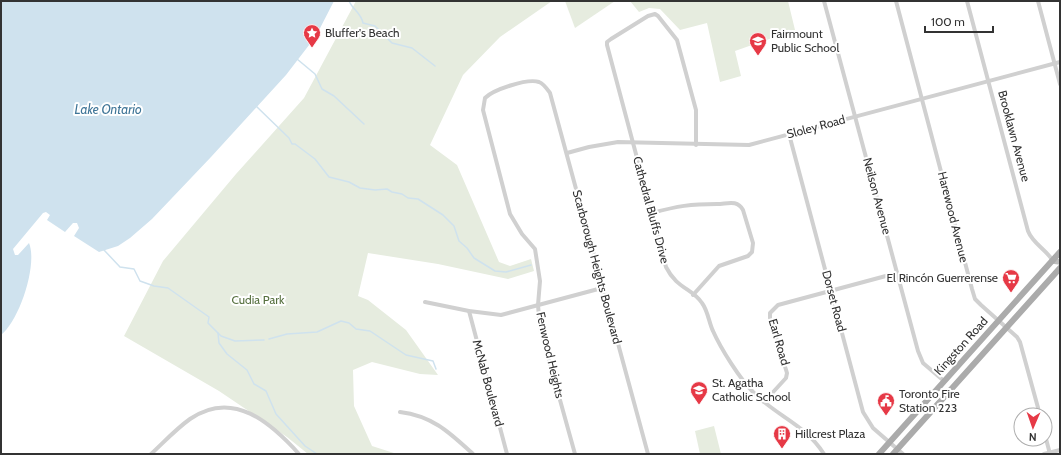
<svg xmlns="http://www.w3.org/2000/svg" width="1061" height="455" font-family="Cabin,sans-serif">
<rect width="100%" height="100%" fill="#fff"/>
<g fill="#e6ecdf">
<polygon points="356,1 552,1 500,37 463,75 430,145 457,165 499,262 510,266 531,259 534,271 508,279 438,264 368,253 358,296 368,300 406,330 438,375 420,374 372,362 353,370 354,406 372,446 397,454 308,454 287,437 219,391 124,336 163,261 236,174 304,98"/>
<polygon points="565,1 615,1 575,28"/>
<polygon points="630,1 788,1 795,30 735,51 741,76 720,82 707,23 680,30 660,9 649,8 639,12"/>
<polygon points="714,426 721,454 700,454 695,431"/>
</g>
<path fill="#cfe2ee" d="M1,1H334L316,36L286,75L211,157L152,219L130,238L118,246L99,252L74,236L79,228L77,223H73L65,232L47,220L50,215L46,212L43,213L13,249L15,255H18L29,243C38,265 19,321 1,335Z"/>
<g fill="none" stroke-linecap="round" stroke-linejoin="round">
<g stroke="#cfe2ee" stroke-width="1.5">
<path d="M349,1C353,10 361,13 363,23L375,26L392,43L412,48L435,66"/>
<polyline points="297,59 315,74 322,89 334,96 364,124"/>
<polyline points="256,106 289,138 292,144 295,144 315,159 329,177 349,182 360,188 375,190 387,189 392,192 402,194 408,198 418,199 443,215 454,226 459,241 467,248 474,258 495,271 506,272 531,265"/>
<polyline points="104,250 120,267 134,269 140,281 154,286 168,288 209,317 208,323 221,336 235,341 264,340"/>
<polyline points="218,333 219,343 227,354 247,370 254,384 266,391 276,414 305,446 317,454"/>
<polyline points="269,339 287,334 317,332 341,321 349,323 356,329 370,331 406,355 433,361 436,369"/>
</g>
<g stroke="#d0d0d0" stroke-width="4">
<polyline points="824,1 918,351 923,363 944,381"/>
<polyline points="896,1 972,289 975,299 981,305 1017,337 1020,342 1040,415"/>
<path d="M967,1L1028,231C1033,244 1046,249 1053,261"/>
<polyline points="1038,1 1060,84"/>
<polyline points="789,134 863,412 873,428 903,454"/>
<path d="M696,145V110L677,40L658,16L655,14L648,16L611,39L607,42V45L666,267C677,289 692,288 702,303C708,311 709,323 713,331C721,349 740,379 753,392C776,416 805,424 824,454"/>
<polyline points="567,153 589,147 618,142 749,145 1060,62"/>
<path d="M652,213C678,206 690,204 717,204C727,204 737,199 743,210L753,243L752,252L748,256L719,266L693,295"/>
<polyline points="425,302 469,311 501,315 602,288"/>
<polyline points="469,311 507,454"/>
<polyline points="764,402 786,378 787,373 770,318 770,313 778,305 897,273"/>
<path d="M400,412C433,416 450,433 473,454"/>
<polyline points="1045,435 1050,454"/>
<path d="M151,454C164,442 176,429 190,419C233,389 271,423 299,454"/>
<path d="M575,454L540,328L538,305L540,281L535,249L522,234L510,214L483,110L485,98C493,90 527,78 539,82C544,84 547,89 550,93L648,454"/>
<polyline points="1044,454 1060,450"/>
</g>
<polyline stroke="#bdbdbd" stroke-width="5.5" points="1053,261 1060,262"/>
<g stroke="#ababab" stroke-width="6">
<polyline points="879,454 1060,252"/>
<polyline points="893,454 1060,268"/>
</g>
</g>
<defs>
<g id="sight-pin" transform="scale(0.9)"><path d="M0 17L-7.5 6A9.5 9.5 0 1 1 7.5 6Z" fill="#e63946" stroke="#fff"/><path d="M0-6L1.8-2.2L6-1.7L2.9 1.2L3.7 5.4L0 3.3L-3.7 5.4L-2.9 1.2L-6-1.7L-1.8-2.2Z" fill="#fff"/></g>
<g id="school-pin" transform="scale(0.9)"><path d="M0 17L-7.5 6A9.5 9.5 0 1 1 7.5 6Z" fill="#e63946" stroke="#fff"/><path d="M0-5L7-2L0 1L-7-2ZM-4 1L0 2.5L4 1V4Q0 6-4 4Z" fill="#fff"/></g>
<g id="supermarket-pin" transform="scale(0.9)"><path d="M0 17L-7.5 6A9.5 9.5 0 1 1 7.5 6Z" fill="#e63946" stroke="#fff"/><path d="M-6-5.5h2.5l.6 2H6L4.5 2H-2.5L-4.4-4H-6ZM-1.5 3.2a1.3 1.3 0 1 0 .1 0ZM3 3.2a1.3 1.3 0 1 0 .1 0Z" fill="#fff"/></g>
<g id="civic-pin" transform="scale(0.9)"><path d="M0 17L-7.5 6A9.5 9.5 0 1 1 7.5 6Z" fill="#e63946" stroke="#fff"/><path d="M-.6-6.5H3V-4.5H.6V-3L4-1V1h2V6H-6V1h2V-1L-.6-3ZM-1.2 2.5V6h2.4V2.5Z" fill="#fff"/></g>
<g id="building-pin" transform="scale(0.9)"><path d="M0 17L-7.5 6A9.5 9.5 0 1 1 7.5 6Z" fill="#e63946" stroke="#fff"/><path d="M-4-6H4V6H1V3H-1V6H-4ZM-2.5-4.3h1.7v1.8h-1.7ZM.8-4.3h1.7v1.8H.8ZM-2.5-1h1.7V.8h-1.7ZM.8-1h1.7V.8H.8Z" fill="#fff"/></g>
</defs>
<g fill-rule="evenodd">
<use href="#sight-pin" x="312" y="33"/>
<use href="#school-pin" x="758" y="41"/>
<use href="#supermarket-pin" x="1011" y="278"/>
<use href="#school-pin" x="699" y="390"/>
<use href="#civic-pin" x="886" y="401"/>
<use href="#building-pin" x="782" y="434"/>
</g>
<g text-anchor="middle" stroke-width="4" stroke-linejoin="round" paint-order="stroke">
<g font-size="12" fill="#333" stroke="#fff" text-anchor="start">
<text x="325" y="37">Bluffer's Beach</text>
<text x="771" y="38">Fairmount<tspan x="771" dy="14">Public School</tspan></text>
<text x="998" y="282" text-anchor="end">El Rincón Guerrerense</text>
<text x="712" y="387">St. Agatha<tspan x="712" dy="14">Catholic School</tspan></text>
<text x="899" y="398">Toronto Fire<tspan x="899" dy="14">Station 223</tspan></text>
<text x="795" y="438">Hillcrest Plaza</text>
</g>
<g font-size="12" fill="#333" stroke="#fff">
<text transform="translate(816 127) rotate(-15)" y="4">Sloley Road</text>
<text transform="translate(1014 136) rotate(75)" y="4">Brooklawn Avenue</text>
<text transform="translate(877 196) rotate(75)" y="4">Neilson Avenue</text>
<text transform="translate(651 210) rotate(75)" y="4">Cathedral Bluffs Drive</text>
<text transform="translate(953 217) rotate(76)" y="4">Harewood Avenue</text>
<text transform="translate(597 267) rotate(75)" y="4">Scarborough Heights Boulevard</text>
<text transform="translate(834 301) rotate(75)" y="4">Dorset Road</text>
<text transform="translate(779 342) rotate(74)" y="4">Earl Road</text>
<text transform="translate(961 346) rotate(-48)" y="4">Kingston Road</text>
<text transform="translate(550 355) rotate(77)" y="4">Fenwood Heights</text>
<text transform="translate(488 383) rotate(75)" y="4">McNab Boulevard</text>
</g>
<g font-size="12" fill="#56703f" stroke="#fff">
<text x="258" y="304">Cudia Park</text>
</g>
<g font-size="13" font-style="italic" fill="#3f7597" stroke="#fff">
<text x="108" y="114">Lake Ontario</text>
</g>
</g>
<rect width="1061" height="455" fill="none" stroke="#333333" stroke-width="4"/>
<g transform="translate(1033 427) rotate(182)"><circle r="19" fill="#ffffff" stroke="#adadad"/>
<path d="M0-3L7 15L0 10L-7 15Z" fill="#e63946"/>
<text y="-6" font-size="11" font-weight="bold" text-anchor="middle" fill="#333333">N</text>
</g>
<path d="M925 26v6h68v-6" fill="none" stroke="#333333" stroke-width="2"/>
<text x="931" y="26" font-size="12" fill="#333333" stroke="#ffffff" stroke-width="3" paint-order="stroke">100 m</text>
</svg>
